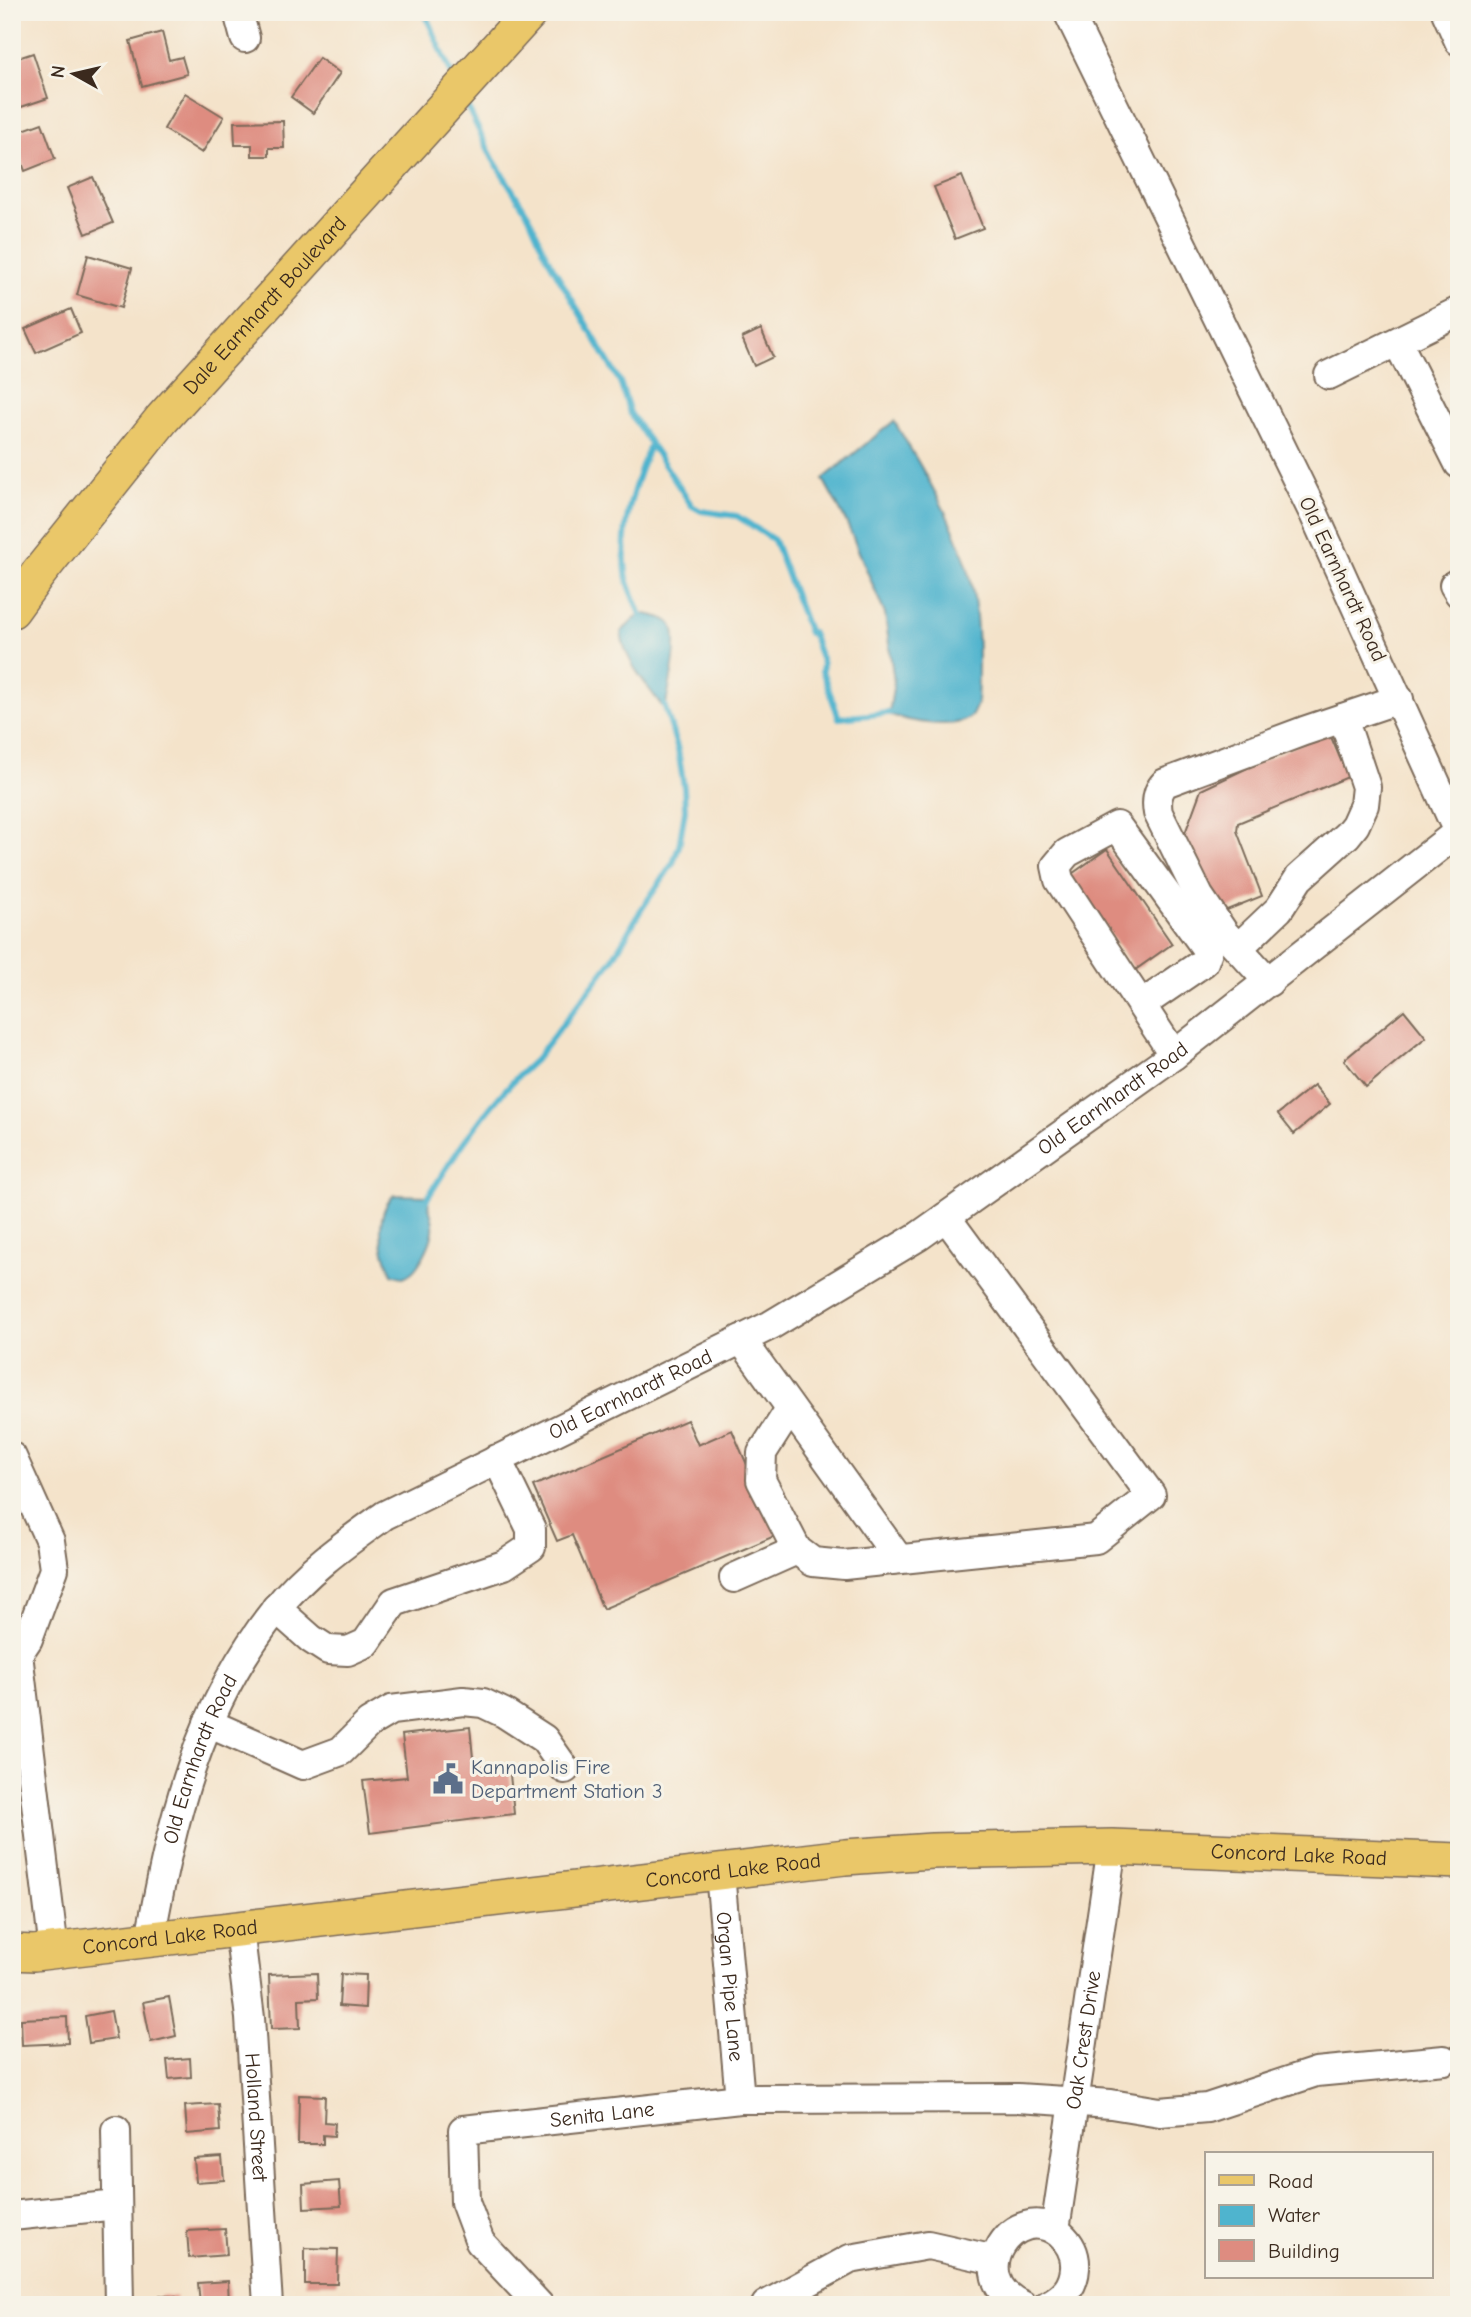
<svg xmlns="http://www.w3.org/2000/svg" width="1471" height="2317" font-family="'Comic Neue',sans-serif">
<rect width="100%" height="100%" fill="#f7f3e8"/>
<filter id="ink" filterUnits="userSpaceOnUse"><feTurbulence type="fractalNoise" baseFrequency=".0143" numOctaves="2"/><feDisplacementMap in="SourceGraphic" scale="14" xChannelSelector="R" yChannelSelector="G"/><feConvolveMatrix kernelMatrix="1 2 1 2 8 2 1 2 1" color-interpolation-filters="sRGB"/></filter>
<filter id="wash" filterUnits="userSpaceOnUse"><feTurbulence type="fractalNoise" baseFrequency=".00686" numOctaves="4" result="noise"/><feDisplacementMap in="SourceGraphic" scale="28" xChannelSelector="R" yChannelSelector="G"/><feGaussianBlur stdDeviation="1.57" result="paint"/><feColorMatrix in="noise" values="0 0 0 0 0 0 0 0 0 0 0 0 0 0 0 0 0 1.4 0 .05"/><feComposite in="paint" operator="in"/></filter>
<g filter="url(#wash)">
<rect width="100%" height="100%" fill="#f4e3ca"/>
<g fill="#4fb4ce" stroke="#456f76" stroke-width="2">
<path d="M894,421C921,466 960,530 971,581C979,621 979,664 977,704C975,708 974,712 972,715C959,731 906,722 889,714L894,682L885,614L846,521L823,479Z"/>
<path d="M641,613C649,615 668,617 672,625C681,641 668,691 665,710C648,686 625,663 621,632Z"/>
<path d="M394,1195L428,1196C427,1207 432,1214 433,1224C435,1238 418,1274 403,1277C400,1277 395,1275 392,1274C381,1250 373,1216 394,1195Z"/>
</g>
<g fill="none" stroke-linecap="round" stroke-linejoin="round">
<g stroke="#4fb4ce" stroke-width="6">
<polyline points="424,12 455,81"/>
<polyline points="464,100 493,159 529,216 546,255 620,382 630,413 692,506 701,511 737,516 774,540 809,633 812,633 823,664 822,671 839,718 897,712"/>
<path d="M642,619C638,603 628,588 626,573C620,525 633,488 650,445"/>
<path d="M425,1202C456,1152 492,1098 536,1059L612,960L641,910L673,863L679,846L685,810L684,788L678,750L664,704"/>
</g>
</g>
<g id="blocks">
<g fill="#de8c80">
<polygon points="162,32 169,60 182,57 187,74 142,86 130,41"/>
<polygon points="33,53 48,98 12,110 12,60"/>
<polygon points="319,58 340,73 313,113 291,97"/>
<polygon points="185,93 224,117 202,153 164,129"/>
<polygon points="283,121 284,148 269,148 269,156 252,156 252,145 235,145 234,122"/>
<polygon points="42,123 55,159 25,171 12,134"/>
<polygon points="962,176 983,228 955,239 934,187"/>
<polygon points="93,177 113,223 86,234 67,188"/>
<polygon points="88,255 132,268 121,308 77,295"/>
<polygon points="71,309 81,333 36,353 25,329"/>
<polygon points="761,329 773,357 754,366 742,338"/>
<polygon points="1328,730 1348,777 1238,823 1237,831 1262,896 1222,912 1184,836 1201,790"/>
<polygon points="1107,849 1172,944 1135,970 1069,876"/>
<polygon points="1404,1010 1426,1037 1366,1087 1344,1060"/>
<polygon points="1314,1085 1330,1104 1294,1134 1278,1114"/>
<polygon points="687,1420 698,1445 732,1430 777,1535 603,1609 572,1535 557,1541 533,1486"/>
<polygon points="470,1727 474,1768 509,1765 514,1814 370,1833 363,1781 407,1777 402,1735"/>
<polygon points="317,1973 318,1998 299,1999 300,2028 271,2029 269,1975"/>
<polygon points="341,1974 366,1975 365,2008 339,2006"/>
<polygon points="169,1997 176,2036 151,2042 143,2002"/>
<polygon points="111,2011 116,2039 89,2043 85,2016"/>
<polygon points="67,2017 68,2043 22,2045 21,2019"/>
<polygon points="190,2058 191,2077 169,2079 167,2060"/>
<polygon points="299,2095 325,2096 324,2122 335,2123 334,2136 323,2135 323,2144 298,2144"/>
<polygon points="218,2104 220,2131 187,2134 185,2106"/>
<polygon points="222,2157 224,2180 196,2182 194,2159"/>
<polygon points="339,2181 341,2206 304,2208 303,2184"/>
<polygon points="225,2229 227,2255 189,2258 187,2231"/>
<polygon points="305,2248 338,2249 337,2284 305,2284"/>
<polygon points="228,2281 229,2305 200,2305 198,2283"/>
<polygon points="160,2295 176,2297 175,2305 158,2305"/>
</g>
</g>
</g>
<g filter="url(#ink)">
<use href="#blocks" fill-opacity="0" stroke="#7c6b5a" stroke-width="2"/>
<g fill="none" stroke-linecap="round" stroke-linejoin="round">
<g stroke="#7c6b5a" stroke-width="32">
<g id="minor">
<polyline points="238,12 245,38"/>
<polyline points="1446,12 1459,41"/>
<polyline points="1398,343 1459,464"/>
<polyline points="1329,375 1459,311"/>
<polyline points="1459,582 1454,585 1459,593"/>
<polyline points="1238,948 1279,909 1299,878 1347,835 1355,825 1364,805 1366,787 1343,718"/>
<path d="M1269,982L1224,933L1199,896L1158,813C1156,802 1157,791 1165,783L1304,731L1399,699"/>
<polyline points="1141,1005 1204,962 1208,951 1117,826 1067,853 1056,866 1059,880 1174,1055"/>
<polyline points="741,1339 898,1558"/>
<polyline points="790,1409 762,1453 761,1480 797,1550 813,1562 844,1565 1096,1539 1151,1495 946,1217"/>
<polyline points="12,1457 50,1541 54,1569 28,1639 18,1654"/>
<polyline points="734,1578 797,1550"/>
<polyline points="276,1608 311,1639 328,1650 348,1651 366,1643 394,1602 504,1565 531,1547 531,1529 497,1459"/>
<polyline points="12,1649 18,1654 54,1951"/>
<polyline points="208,1723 303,1765 341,1751 369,1723 391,1710 463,1701 483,1703 504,1713 544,1739 565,1769"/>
<path id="s1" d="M720,1873L740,2099"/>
<path id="s2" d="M239,1929L250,2018L268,2305"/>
<path id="s3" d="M150,1939C172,1819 198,1707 276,1609C306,1571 346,1543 385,1515L771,1325L919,1236L1174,1055L1458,832L1314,514L1068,12"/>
<polyline points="116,2130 119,2305"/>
<polyline points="12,2216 117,2205"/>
<path id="s4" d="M1055,2230L1112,1847"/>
<path id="s5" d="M539,2305L480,2242L465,2202L463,2130L740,2099L1018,2098L1111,2104L1160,2112L1207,2108L1316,2072L1444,2060"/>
<polyline points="766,2305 850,2259 928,2245 995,2260"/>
<path d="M1022,2305C961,2278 1015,2197 1060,2234C1070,2243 1076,2254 1075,2268C1074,2286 1064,2297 1048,2305"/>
</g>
</g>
<g stroke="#7c6b5a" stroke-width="38">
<g id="major">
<path id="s6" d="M12,610L38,574L162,419L530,12"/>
<path id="s7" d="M12,1952L34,1953L845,1857L932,1851L1112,1847L1459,1861"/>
</g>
</g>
<use href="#minor" stroke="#fff" stroke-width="28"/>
<use href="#major" stroke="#eac769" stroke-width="35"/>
</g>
</g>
<defs>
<g id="civic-bare" transform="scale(2.415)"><path d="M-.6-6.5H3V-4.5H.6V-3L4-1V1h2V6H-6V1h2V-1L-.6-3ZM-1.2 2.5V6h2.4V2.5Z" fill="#5c6f8a" stroke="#f7f3e8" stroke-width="2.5" paint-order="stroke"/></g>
</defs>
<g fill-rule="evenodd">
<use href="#civic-bare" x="448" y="1779"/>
</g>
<g text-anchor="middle" stroke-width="6" stroke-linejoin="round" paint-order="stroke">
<g font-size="21" fill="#3b2a1e" stroke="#f7f3e8">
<text dy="7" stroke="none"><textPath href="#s6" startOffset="396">Dale Earnhardt Boulevard</textPath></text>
<text transform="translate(1343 579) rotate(65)" y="7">Old Earnhardt Road</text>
<text dy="7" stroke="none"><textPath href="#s3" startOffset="1342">Old Earnhardt Road</textPath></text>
<text dy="7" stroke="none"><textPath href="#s3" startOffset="775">Old Earnhardt Road</textPath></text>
<text dy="7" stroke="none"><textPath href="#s3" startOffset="187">Old Earnhardt Road</textPath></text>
<text dy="7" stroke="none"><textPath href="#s7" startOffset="1293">Concord Lake Road</textPath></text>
<text dy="7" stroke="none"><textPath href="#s7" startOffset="726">Concord Lake Road</textPath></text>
<text dy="7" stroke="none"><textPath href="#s7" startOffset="159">Concord Lake Road</textPath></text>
<text dy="7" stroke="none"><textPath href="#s1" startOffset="114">Organ Pipe Lane</textPath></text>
<text dy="7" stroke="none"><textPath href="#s4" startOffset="192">Oak Crest Drive</textPath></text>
<text dy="7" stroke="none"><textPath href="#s5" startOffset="341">Senita Lane</textPath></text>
<text dy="7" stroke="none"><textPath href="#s2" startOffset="189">Holland Street</textPath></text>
</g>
<g font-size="21" fill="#4e5e75" stroke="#f7f3e8" text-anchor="start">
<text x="471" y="1774">Kannapolis Fire<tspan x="471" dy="24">Department Station 3</tspan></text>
</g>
</g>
<rect width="1471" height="2317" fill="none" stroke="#f7f3e8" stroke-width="42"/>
<rect x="1205" y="2152" width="228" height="126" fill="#f7f3e8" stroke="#aca397" stroke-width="2"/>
<rect x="1219" y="2175" width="35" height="10" fill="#eac769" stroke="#aca397" stroke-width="2"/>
<text x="1268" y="2188" font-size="21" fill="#3b2a1e">Road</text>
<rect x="1219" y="2205" width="35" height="21" fill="#4fb4ce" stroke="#aca397" stroke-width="2"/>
<text x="1268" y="2222" font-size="21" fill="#3b2a1e">Water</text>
<rect x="1219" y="2240" width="35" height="21" fill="#de8c80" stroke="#aca397" stroke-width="2"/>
<text x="1268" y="2258" font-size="21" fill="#3b2a1e">Building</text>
<g transform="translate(74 74) rotate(278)" stroke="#f7f3e8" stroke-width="5" paint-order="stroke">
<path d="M0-5L12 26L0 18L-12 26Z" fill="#3b2a1e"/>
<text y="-10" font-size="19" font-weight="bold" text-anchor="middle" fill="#3b2a1e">N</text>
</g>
</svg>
